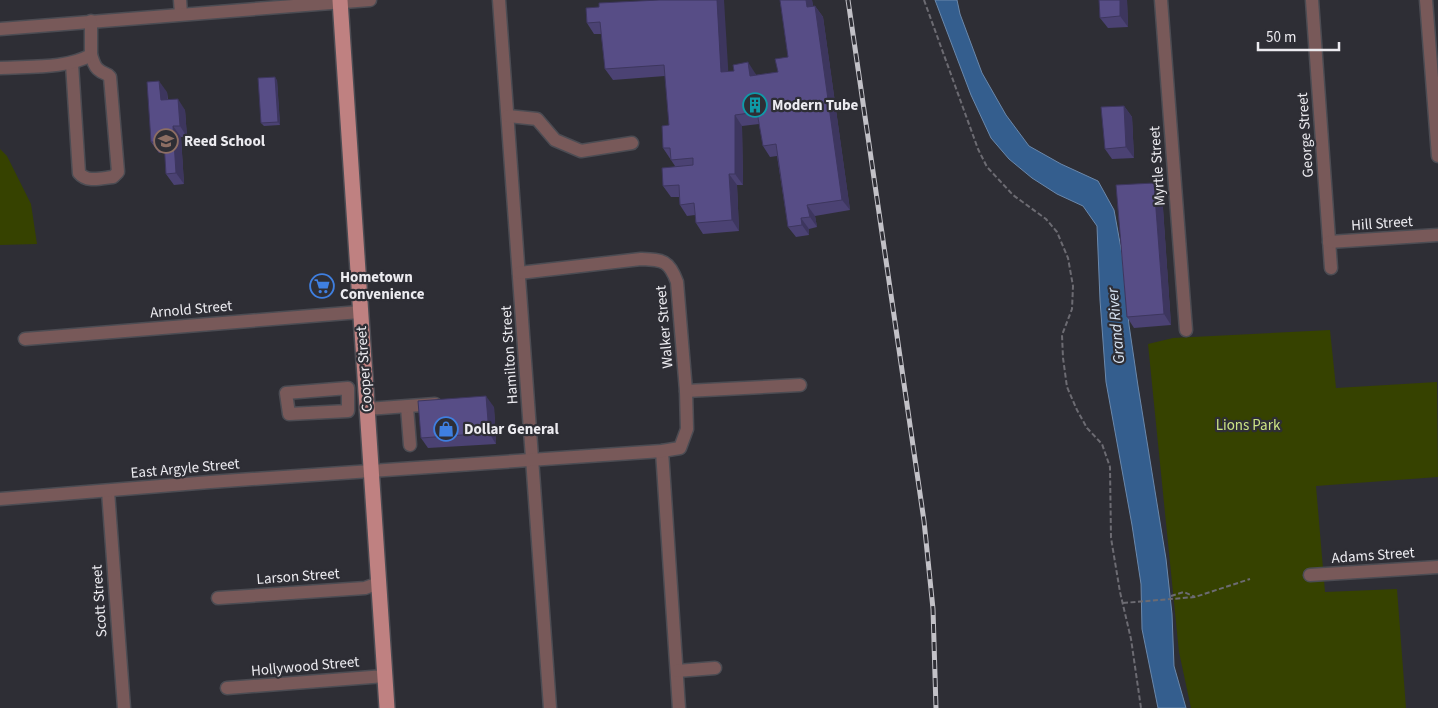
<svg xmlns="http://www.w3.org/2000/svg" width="1438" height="708" font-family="'Source Sans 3',sans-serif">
<rect width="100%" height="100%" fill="#2e2e35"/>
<g fill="#364200">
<polygon points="0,149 7,156 31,204 37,244 0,245"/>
<polygon points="1330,330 1336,388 1437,382 1438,477 1316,486 1325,592 1397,589 1406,708 1191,708 1179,652 1148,344 1173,338"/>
</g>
<polygon fill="#345e8e" stroke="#6b88ab" points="935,0 957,0 960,14 982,73 1006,115 1029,146 1061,164 1098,181 1114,210 1122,254 1129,325 1138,386 1166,559 1172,614 1174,666 1186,708 1158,708 1142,629 1141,584 1132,525 1106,382 1100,300 1097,226 1083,206 1057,194 1032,178 1009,159 991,138 971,95"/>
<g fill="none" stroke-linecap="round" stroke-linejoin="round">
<g stroke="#4c4c53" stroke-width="15">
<g id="minor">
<polyline points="180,0 181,14"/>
<polyline points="499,0 550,708"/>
<polyline points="1161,0 1186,330"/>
<polyline points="1312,0 1331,268"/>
<polyline points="1426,0 1438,156"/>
<polyline points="0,29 370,0"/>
<path d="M72,64L79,173C87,183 102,178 113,177L118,172L110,77C106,72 103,74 99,70C94,67 93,60 91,55"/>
<path d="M0,68C29,66 66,69 91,55V21"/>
<polyline points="508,116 537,119 555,140 581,151 632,143"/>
<polyline points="1329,242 1438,235"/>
<polyline points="25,339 360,312"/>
<polygon points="348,388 348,411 289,414 286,393"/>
<polyline points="686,391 800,385"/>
<polyline points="407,407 410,445"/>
<polyline points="367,409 435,404"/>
<polyline points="662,451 679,708"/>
<polyline points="108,491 124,708"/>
<path d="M0,499L210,482L662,451L680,448L687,429L686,391L677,282C669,260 663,260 641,259L519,273"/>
<polyline points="1310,575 1438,567"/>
<polyline points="218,598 365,588 379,583"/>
<polyline points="677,671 715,668"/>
<polyline points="227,688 385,676"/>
</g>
</g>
<g stroke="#4c4c53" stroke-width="18">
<polyline id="major" points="340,0 387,708"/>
</g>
<g stroke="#6c6b72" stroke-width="2" stroke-dasharray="5 2.5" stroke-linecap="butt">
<polyline points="924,0 978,149 987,167 1013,195 1046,219 1057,232 1068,258 1073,286 1072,309 1062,335 1063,358 1067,387 1077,410 1087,428 1102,444 1110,467 1111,538 1120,592 1131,639 1141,708"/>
<polyline points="1171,596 1184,592 1195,597"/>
<polyline points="1123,603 1195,597 1250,579"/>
</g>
<use href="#minor" stroke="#785959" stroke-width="12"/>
<use href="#major" stroke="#bf8181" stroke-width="15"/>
<g stroke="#c2c1c7" stroke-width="5">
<polyline id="rail" points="848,0 924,521 933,609 936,708"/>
</g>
<use href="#rail" stroke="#2e2e35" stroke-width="3" stroke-dasharray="9" stroke-linecap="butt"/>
</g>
<g fill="#4b4273">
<polygon points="780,0 812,0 813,6 815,6 823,17 850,210 815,216 817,227 809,229 809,235 796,237 788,227 777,156 770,157 763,146 759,124 742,126 743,185 737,185 739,231 703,234 696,223 695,215 687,216 680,205 679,197 671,197 663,186 675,166 663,148 669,125 665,76 613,80 605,69 601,34 594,34 587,23 586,8 728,71 755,73 756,75 778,72 788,57"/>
<polygon points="1127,0 1128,27 1108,28 1100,18"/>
<polygon points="277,80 280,125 264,126 261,123"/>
<polygon points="167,92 168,99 185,110 187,137 181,137 184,184 174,185 166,174 165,153 159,153 151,142"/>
<polygon points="1124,106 1132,117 1134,158 1112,159 1105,149"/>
<polygon points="1162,194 1171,325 1134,328 1127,317"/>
<polygon points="494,407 496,444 428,448 421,438"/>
</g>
<g fill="#3d365e">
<polygon points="717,0 724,0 729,83 721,72"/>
<polygon points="806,0 812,0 815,18 807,7"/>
<polygon points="1120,0 1127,0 1128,27 1120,16"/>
<polygon points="815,6 823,17 850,210 842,200"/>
<polygon points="748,62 755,73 757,87 750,76"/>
<polygon points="275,77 277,80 280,125 278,122"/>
<polygon points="159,81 167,92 168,111 161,100"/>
<polygon points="178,99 185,110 187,137 180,126"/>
<polygon points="1124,106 1132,117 1134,158 1126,147"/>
<polygon points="735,115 742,126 743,185 735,174"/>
<polygon points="173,126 181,137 184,184 176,173"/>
<polygon points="729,174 737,185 739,231 732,220"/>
<polygon points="1154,183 1162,194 1171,325 1164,314"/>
<polygon points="807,205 815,216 817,227 810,217"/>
<polygon points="801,218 809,229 809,235 802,225"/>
<polygon points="486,396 494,407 496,444 489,433"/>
</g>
<g fill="#574d86" stroke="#3d365e">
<polygon points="659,0 717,0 721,72 734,71 733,65 748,62 750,76 778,72 775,59 788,57 780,0 806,0 807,7 815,6 842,200 807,205 810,217 801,218 802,225 788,227 776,144 763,146 757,112 735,115 735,174 729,174 732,220 696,223 694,203 680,205 679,185 663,186 662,168 693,165 693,158 671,160 670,148 663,148 662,126 669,125 664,65 605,69 600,22 587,23 586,8 599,7 599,3"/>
<polygon points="1099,0 1120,0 1120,16 1100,18"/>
<polygon points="275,77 278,122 261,123 258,78"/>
<polygon points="159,81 161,100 178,99 180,126 173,126 176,173 166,174 164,142 151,142 147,82"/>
<polygon points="1124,106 1126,147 1105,149 1101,107"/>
<polygon points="1154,183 1164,314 1127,317 1116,185"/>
<polygon points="486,396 489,433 421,438 418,401"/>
</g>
<defs>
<g id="building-ring" transform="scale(1.25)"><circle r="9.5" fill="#2e2e35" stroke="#0f9aa8" stroke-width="1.5"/><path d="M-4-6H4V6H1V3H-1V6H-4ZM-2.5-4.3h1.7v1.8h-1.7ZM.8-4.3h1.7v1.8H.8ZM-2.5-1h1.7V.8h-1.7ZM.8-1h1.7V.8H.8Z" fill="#0f9aa8"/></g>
<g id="school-ring" transform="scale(1.25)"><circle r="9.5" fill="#2e2e35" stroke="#8d6e63" stroke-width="1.5"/><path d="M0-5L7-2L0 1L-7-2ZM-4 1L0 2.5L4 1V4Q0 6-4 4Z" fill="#8d6e63"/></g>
<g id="supermarket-ring" transform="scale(1.25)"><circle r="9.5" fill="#2e2e35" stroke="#3f7fe0" stroke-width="1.5"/><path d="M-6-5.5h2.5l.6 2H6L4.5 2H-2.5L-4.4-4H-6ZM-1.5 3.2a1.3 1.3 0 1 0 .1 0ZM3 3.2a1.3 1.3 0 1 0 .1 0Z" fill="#3f7fe0"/></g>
<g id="shop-ring" transform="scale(1.25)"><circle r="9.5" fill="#2e2e35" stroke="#3f7fe0" stroke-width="1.5"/><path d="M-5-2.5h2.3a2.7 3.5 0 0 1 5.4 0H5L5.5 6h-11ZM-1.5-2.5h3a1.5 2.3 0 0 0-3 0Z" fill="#3f7fe0"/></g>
</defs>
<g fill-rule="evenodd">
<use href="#building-ring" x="755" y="105"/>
<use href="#school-ring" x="166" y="141"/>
<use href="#supermarket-ring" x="322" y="286"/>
<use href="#shop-ring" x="446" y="429"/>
</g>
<g text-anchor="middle" stroke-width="4.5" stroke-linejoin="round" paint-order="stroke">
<g font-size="15" font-weight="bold" fill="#ecebf0" stroke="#2e2e35" text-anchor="start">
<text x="772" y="110">Modern Tube</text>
<text x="184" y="146">Reed School</text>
<text x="340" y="282">Hometown<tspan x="340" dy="17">Convenience</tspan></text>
<text x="464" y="434">Dollar General</text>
</g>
<g font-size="15" fill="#ecebf0" stroke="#2e2e35">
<text transform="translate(1305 135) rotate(-94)" y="5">George Street</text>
<text transform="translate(1157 166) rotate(-94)" y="5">Myrtle Street</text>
<text transform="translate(1382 223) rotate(-4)" y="5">Hill Street</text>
<text transform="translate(191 309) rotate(-5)" y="5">Arnold Street</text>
<text transform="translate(664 327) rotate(-95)" y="5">Walker Street</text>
<text transform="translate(509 355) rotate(-94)" y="5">Hamilton Street</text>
<text transform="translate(364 369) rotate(-94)" y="5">Cooper Street</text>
<text transform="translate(185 468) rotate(-5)" y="5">East Argyle Street</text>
<text transform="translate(1373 555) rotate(-4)" y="5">Adams Street</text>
<text transform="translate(298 576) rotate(-4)" y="5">Larson Street</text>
<text transform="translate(99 601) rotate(-94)" y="5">Scott Street</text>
<text transform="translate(305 666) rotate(-5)" y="5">Hollywood Street</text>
</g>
<g font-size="15" fill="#cbe385" stroke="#2e2e35">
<text x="1248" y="430">Lions Park</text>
</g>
<g font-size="16" font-style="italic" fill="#d7e3f2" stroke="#2e2e35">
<text transform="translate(1115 326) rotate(-95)" y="6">Grand River</text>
</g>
</g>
<path d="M1258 42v8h81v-8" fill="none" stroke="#ecebf0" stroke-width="2.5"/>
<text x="1266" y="42" font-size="15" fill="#ecebf0" stroke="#2e2e35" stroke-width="4" paint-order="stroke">50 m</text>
</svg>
